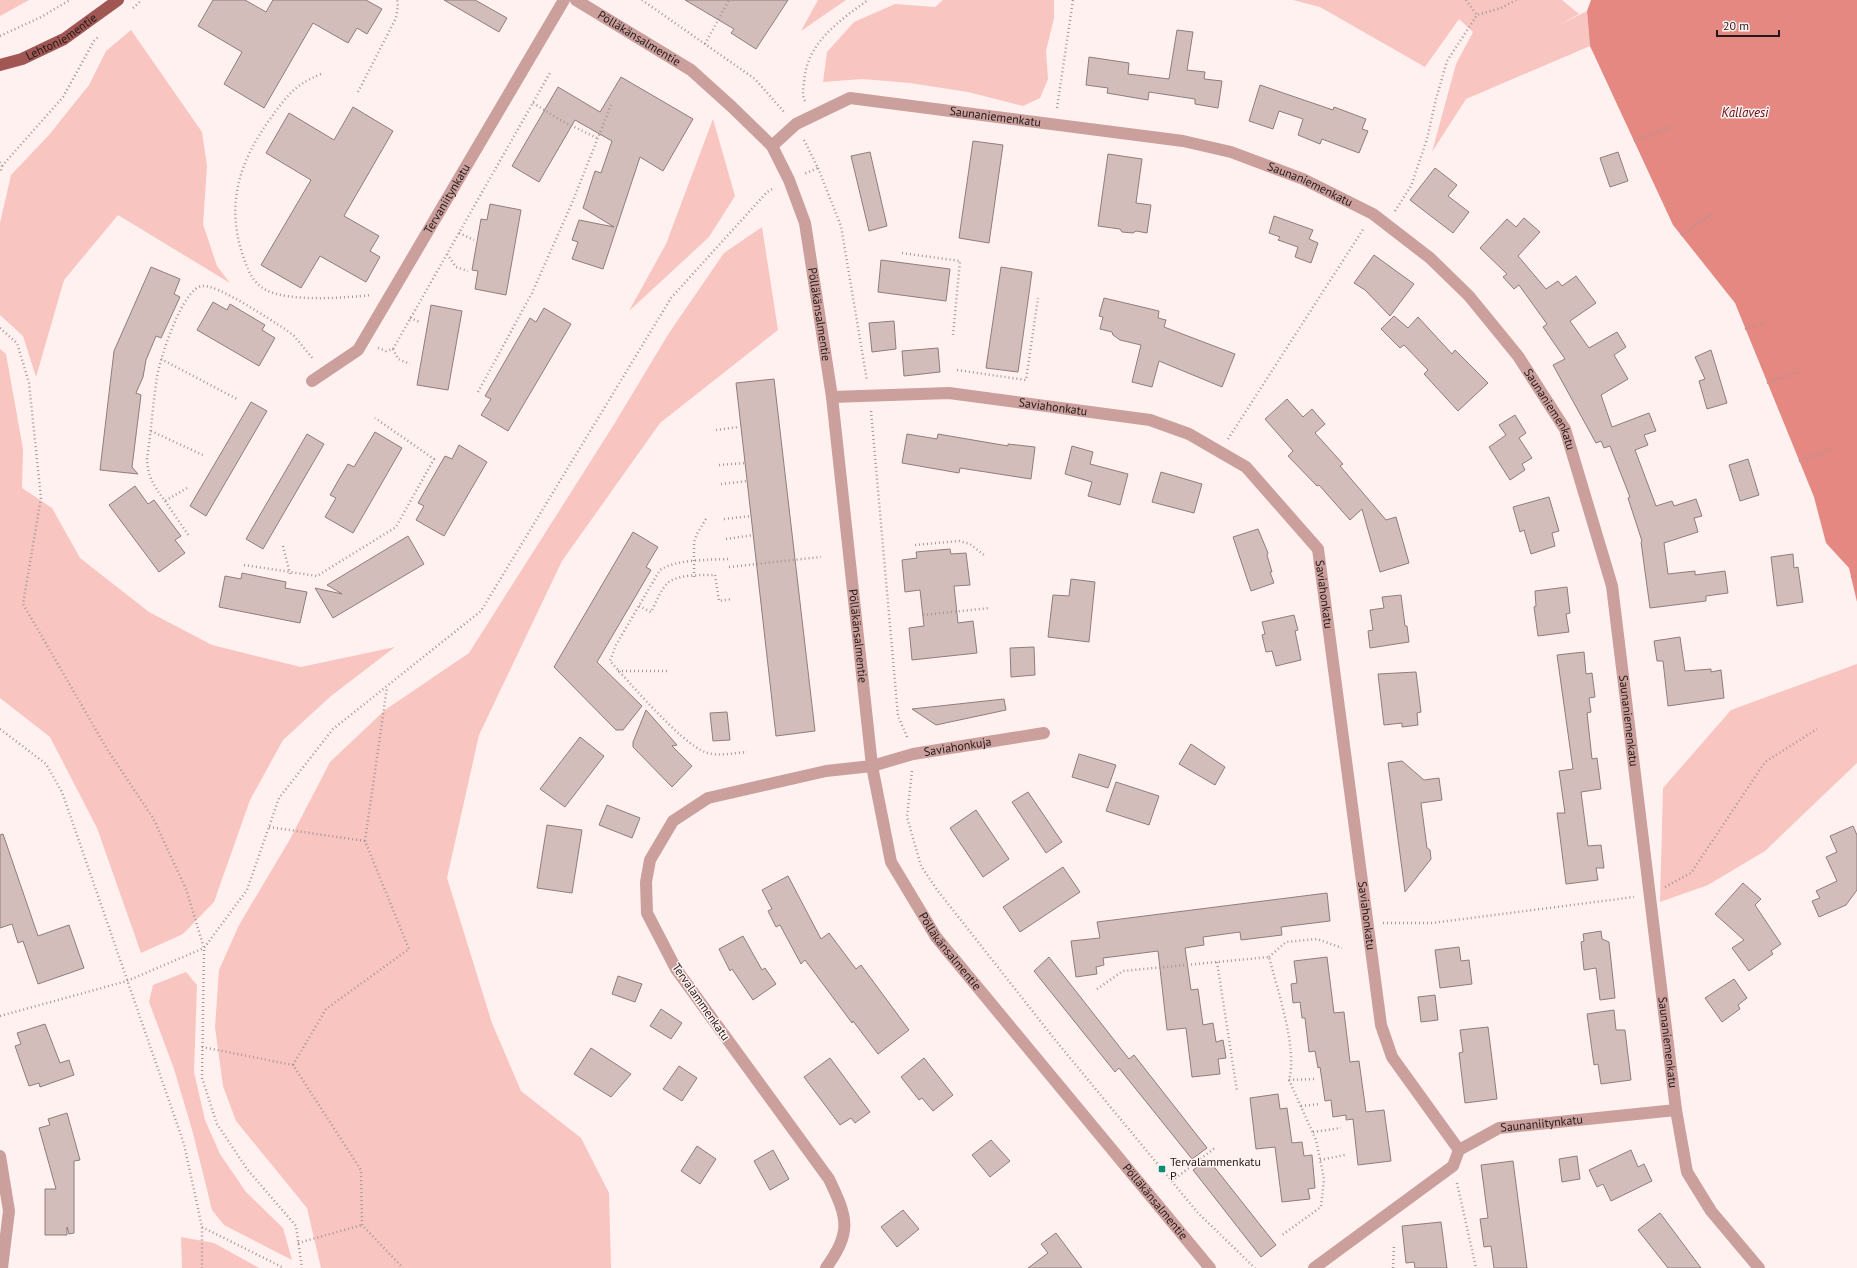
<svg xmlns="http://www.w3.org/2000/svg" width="1857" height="1268" font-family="'PT Sans',sans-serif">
<rect width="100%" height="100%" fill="#fff1f0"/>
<g fill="#f9c5c0">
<polygon points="0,0 29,0 0,16"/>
<polygon points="818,0 846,0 801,31"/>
<polygon points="943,0 1054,0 1054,18 1046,51 1048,79 1040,98 1023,106 968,92 910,83 862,79 823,82 827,52 854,22 895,4 935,7"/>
<polygon points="1293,0 1562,0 1579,14 1559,25 1587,11 1590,46 1466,99 1432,152 1456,64 1473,32 1459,19 1425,67 1320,7"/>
<polygon points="131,30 202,132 207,166 203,224 217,266 230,283 118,215 64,280 36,377 23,336 0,315 0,223 11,175 49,135 89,85 106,51"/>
<polygon points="713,119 735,196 709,237 629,311 666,244"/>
<polygon points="762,227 778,330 660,423 562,561 479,735 447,878 492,1023 521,1091 581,1138 609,1193 611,1268 321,1268 307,1208 236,1121 223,1086 215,1027 219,970 239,925 289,841 330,762 385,710 469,653 613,426 669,333 724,253"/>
<polygon points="0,349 6,354 23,449 22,488 52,508 80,558 149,612 212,645 301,667 395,647 331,696 283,740 250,800 214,902 183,934 141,953 97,828 50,737 0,698"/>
<polygon points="1857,664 1857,763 1765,851 1708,885 1660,902 1663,788 1731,710"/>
<polygon points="186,972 197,985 194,1072 205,1120 220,1154 246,1192 283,1228 292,1260 224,1225 212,1210 193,1133 174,1069 149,1002 153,985"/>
<polygon points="181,1237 214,1243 259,1268 182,1268"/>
</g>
<polygon fill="#e58882" points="1591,0 1857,0 1857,602 1849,568 1826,543 1814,497 1735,303 1673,225 1590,46 1587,11"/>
<g fill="#d2bdbb" stroke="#907d7b">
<polygon points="213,0 245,0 266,12 273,0 366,0 382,9 367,34 357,28 348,43 313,23 264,108 224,84 242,52 198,26"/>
<polygon points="444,0 475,0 507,18 499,32"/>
<polygon points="685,0 788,0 756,49 731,33 734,29"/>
<polygon points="1177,30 1193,32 1187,70 1205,72 1204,79 1222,81 1218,108 1195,104 1195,99 1149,92 1148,100 1107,93 1108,88 1086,85 1089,57 1129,63 1128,74 1169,79"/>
<polygon points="621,77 693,119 663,171 640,157 603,269 572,259 578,242 572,240 579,220 614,227 583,208 595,171 601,173 612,141 575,120 539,182 512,166 558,87 600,112"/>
<polygon points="1260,85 1333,110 1334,107 1366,119 1362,129 1368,131 1359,153 1322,139 1320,144 1298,135 1303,119 1279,111 1273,129 1249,121"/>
<polygon points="353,107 393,131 344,216 379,236 370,251 380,257 366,282 320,256 301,288 261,265 311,180 266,153 289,113 334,140"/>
<polygon points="973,141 1003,145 989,243 959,238"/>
<polygon points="870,152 887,226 869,231 851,156"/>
<polygon points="1618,152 1628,181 1610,187 1600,158"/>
<polygon points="1108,154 1142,159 1136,203 1151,205 1147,233 1136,231 1133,233 1122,232 1120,229 1098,226"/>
<polygon points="1435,168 1457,185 1448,196 1469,212 1453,233 1410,200"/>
<polygon points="490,204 521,210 506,295 475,289 478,271 472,270 481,219 487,220"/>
<polygon points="1274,216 1313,230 1309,239 1318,243 1311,263 1295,257 1298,247 1278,240 1280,237 1269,233"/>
<polygon points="1524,218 1540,232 1518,256 1546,289 1558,281 1562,286 1576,276 1596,303 1570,321 1589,348 1617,332 1626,347 1614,355 1628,379 1601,395 1612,427 1649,413 1656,431 1644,435 1648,445 1635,450 1656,506 1672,501 1674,506 1696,499 1702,516 1694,518 1698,532 1664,543 1668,574 1695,571 1695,575 1725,571 1728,593 1706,596 1706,601 1650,608 1641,542 1642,541 1628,498 1630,497 1610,446 1604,448 1601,441 1596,443 1553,365 1565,359 1543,327 1547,324 1519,285 1514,289 1503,277 1507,274 1480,248 1507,219 1516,227"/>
<polygon points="1374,255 1414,284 1390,316 1365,290 1354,283"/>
<polygon points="881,260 950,269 946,301 878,292"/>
<polygon points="151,267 180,279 174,294 180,297 161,338 156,336 146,360 143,377 136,393 141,395 132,467 138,474 100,470 114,351"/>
<polygon points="1001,267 1032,272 1018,372 986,368"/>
<polygon points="1104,298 1159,311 1158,318 1166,320 1164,327 1235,354 1222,387 1159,361 1152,387 1132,382 1141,345 1120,340 1113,335 1112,332 1100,329 1103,317 1099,316"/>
<polygon points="213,302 227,310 230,304 265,325 262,330 275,338 259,366 197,330"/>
<polygon points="431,305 462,311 448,390 417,385"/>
<polygon points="544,308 571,324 508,431 481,415 491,399 485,396 530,318 536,322"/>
<polygon points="1394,316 1408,328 1418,317 1452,354 1455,350 1488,383 1458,411 1424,374 1428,370 1404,345 1400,348 1381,329"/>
<polygon points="894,321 896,349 872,352 869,323"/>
<polygon points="938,348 940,372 904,376 902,351"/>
<polygon points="1711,350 1727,403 1707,409 1699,381 1705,379 1695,357"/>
<polygon points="774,379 815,731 776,736 736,383"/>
<polygon points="1287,399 1303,417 1312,409 1325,424 1315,433 1343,464 1340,466 1386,520 1396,517 1409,563 1380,572 1362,509 1350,520 1319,485 1317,486 1288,456 1293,451 1265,419"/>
<polygon points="251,402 267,411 206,516 190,506"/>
<polygon points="1515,415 1526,433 1519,438 1532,458 1522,464 1525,470 1510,480 1489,447 1506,435 1499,425"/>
<polygon points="375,432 402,448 353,533 325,517 336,498 330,495 338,481 348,464 354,467"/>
<polygon points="307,434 324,444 263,549 246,539"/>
<polygon points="907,434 937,439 938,434 1008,446 1008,444 1035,447 1031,479 960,468 959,473 902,463"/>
<polygon points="459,445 487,462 444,536 416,520 424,506 418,503 445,456 452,459"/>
<polygon points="1072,446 1093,452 1090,464 1128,474 1120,505 1088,496 1092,482 1065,474"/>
<polygon points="1748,459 1759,495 1740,501 1729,465"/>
<polygon points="1161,472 1202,484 1194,513 1152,502"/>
<polygon points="135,486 148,504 154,500 181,536 175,540 185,553 159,572 109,505"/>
<polygon points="1549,497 1559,531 1552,533 1555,546 1531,554 1524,530 1520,532 1513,507"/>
<polygon points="1258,529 1268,553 1267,555 1272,572 1270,572 1274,583 1251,591 1233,537"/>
<polygon points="633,532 658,547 646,567 651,570 597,662 642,706 623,730 616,730 554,667"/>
<polygon points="408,536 424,564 333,618 315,588 342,594 327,585"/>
<polygon points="950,549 951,554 966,553 970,585 954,586 958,623 973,621 977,653 912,660 909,628 924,626 920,590 905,592 902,560 917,558 916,552"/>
<polygon points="1793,554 1794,568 1798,567 1803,602 1777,606 1771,557"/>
<polygon points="242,573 286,582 285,588 307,592 300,623 219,607 225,576 241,579"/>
<polygon points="1071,579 1095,582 1089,642 1048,637 1053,595 1069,596"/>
<polygon points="1567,587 1570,613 1566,614 1569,632 1538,636 1534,607 1536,606 1535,591"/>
<polygon points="1401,595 1405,626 1407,626 1409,642 1370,648 1368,631 1373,630 1370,610 1384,608 1382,597"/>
<polygon points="1294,615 1298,630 1295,631 1301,660 1276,666 1272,651 1266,652 1262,635 1265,634 1262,622"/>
<polygon points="1680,637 1685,671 1711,669 1711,672 1721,670 1724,698 1668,706 1663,661 1657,661 1654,641"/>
<polygon points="1034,647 1035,675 1011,677 1010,648"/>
<polygon points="1584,652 1586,674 1592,673 1595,697 1589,698 1591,712 1587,713 1592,759 1597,758 1601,789 1581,792 1588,846 1601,845 1604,868 1596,868 1598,880 1566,884 1557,813 1565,813 1559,771 1573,769 1557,655"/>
<polygon points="1416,672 1421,712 1417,713 1418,725 1402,727 1402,723 1384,725 1378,674"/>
<polygon points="1004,699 1006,710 936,725 912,709"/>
<polygon points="646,710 677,745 672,746 692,766 672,787 633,747 633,742"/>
<polygon points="727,712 730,740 713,741 710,713"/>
<polygon points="580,737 604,756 565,807 540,789"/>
<polygon points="1191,744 1225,767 1215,785 1179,764"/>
<polygon points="1079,754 1116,765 1108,788 1072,777"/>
<polygon points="1402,761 1424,780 1439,778 1442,800 1421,803 1427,848 1430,850 1431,859 1405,892 1388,763"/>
<polygon points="1116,782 1159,796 1149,825 1106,811"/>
<polygon points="1028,792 1062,842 1046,853 1012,802"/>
<polygon points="607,805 640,818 632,838 599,825"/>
<polygon points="976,810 1009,859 983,877 950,828"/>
<polygon points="547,825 582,830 572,893 537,888"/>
<polygon points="1853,826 1857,835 1857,890 1846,905 1819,917 1812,901 1820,898 1816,891 1837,881 1826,857 1837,852 1830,836"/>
<polygon points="3,834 38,936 69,925 84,968 38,984 23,941 18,943 12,924 0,928 0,835"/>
<polygon points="1063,867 1080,892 1020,932 1003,907"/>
<polygon points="788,876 821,939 829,933 856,969 861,965 909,1030 878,1054 853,1021 852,1023 805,960 801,964 780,925 776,927 768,911 772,909 762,890"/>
<polygon points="1743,883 1761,899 1755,905 1781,944 1771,951 1773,954 1749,971 1732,948 1744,940 1715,914"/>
<polygon points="1327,893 1330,921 1281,927 1282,935 1241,940 1240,932 1203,937 1204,945 1185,948 1191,990 1198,989 1203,1025 1213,1023 1216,1042 1223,1040 1226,1058 1218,1059 1220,1074 1192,1077 1186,1028 1167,1030 1158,951 1103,958 1104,965 1096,967 1097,974 1076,977 1071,941 1100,938 1097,922"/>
<polygon points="1601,931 1602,939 1609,942 1615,998 1600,1000 1596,968 1584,970 1581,942 1584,941 1583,934"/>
<polygon points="743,936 762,970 765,968 776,984 753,1000 732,969 730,971 719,949"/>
<polygon points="1459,947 1461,961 1469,960 1472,984 1440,988 1435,950"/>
<polygon points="1049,957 1129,1059 1134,1055 1207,1148 1192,1159 1119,1068 1115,1072 1034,971"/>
<polygon points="1327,957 1334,1013 1344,1012 1350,1062 1359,1061 1366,1112 1384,1110 1391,1161 1358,1165 1353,1119 1346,1120 1346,1115 1333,1117 1331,1100 1325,1101 1320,1067 1318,1068 1315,1051 1309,1052 1305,1018 1302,1018 1300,1002 1293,1003 1291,984 1297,983 1294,961"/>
<polygon points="618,976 642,984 635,1002 612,994"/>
<polygon points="1734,979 1747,998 1738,1005 1740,1009 1722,1022 1705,998"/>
<polygon points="1435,995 1438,1020 1421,1022 1418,997"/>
<polygon points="661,1009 682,1023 671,1039 650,1026"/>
<polygon points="1614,1010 1616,1030 1625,1030 1631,1080 1601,1084 1598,1064 1594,1065 1587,1014"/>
<polygon points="45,1024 60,1063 69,1060 74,1075 40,1087 39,1083 29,1086 15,1046 21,1044 17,1033"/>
<polygon points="1488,1027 1497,1099 1465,1103 1459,1053 1463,1052 1460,1030"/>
<polygon points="591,1048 631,1074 611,1097 574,1074"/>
<polygon points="830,1058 870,1112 855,1123 851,1118 840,1125 804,1077"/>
<polygon points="924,1058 953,1095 933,1111 922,1098 919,1100 901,1077"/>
<polygon points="679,1066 697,1078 682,1101 663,1089"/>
<polygon points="1278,1094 1280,1109 1287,1108 1292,1143 1302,1142 1304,1156 1312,1155 1315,1188 1308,1189 1310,1199 1282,1202 1275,1147 1256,1149 1250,1098"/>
<polygon points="67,1113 80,1160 74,1161 74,1233 69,1234 67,1227 67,1235 45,1235 45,1189 56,1189 39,1128 50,1125 48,1119"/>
<polygon points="991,1140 1010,1161 990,1177 972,1155"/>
<polygon points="697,1146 716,1159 700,1184 681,1171"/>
<polygon points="773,1150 789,1179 770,1190 754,1161"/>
<polygon points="1631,1150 1638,1167 1644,1164 1652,1181 1611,1201 1603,1184 1597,1187 1589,1170"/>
<polygon points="1577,1156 1580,1179 1562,1182 1559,1159"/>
<polygon points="1208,1159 1276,1245 1261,1257 1193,1170"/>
<polygon points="1513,1161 1527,1268 1494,1268 1491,1246 1484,1247 1480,1219 1488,1218 1481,1165"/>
<polygon points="903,1210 919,1229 897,1247 881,1227"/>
<polygon points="1660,1213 1672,1229 1701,1268 1668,1268 1638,1230"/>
<polygon points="1441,1222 1447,1268 1415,1268 1414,1262 1406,1263 1402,1226"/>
<polygon points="1056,1233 1082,1268 1028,1268 1048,1253 1041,1244"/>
</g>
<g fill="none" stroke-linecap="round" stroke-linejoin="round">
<g stroke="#a39897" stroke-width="2.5" stroke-dasharray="1 3" stroke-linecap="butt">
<polyline points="642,0 755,79 785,113"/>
<polyline points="1466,0 1477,15"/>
<polyline points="133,8 142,0"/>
<polyline points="0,36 41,17 70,0"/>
<polyline points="705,44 729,0"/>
<path d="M321,74C294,85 287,96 270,119C240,161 226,202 242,253C247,267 251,282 266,290C289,302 345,298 371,295"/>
<polyline points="358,92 396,18 398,6 397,0"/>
<path d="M805,101C802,96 803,89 804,83C806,43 839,21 868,0"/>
<polyline points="533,103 562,121 597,138"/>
<polyline points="1057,108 1073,0"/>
<polyline points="804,140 818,168 804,174"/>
<polyline points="1634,141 1672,126"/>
<polyline points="0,162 2,166 0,173"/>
<polyline points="2,166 63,97 94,41 99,36"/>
<polyline points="818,168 841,226 867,381"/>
<polyline points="1395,211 1411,186 1427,139 1436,99 1447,61 1477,15 1501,8 1516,0"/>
<polyline points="459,233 474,240"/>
<polyline points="1681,235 1713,213"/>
<polyline points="902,253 960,261 953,335"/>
<polyline points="447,254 456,267 468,271"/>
<polyline points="410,318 420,322"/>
<polyline points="0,328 17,343 29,383 41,498 23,604 107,749 153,818 186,889 204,948 202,1078 217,1124 247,1169 296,1226 302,1268"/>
<polyline points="1745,329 1765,322"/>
<polyline points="378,348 386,351 393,349 551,71"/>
<polyline points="393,349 398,359 410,364"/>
<polyline points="161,359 237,399"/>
<polyline points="957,370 1026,380 1038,298"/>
<polyline points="1767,383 1799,372"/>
<polyline points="478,392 532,293 572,203 611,105"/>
<polyline points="871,411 898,716 908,739"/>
<polyline points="716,430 738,427"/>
<polyline points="151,431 205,456"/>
<polyline points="1228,439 1364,228"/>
<polyline points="1799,461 1832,449"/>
<polyline points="719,465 745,463"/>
<polyline points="721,484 748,481"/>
<path d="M187,488L165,501C154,486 148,478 147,459C151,431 153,404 157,377C160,359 182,289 202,286C218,284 270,320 285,329L294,336L314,360"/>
<polyline points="165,501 189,536"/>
<polyline points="724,519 752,516"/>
<polyline points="726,539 754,535"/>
<polyline points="915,545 959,541 970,544 984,555"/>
<polyline points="283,546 290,574"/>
<path d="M728,559C709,560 676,559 660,570L616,645L610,661C629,682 681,743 705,752C717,757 734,753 747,752"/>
<polyline points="244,565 317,576 396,527 434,459 375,418"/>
<polyline points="729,567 821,557"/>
<polyline points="694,577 694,542 697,534 707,517"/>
<polyline points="1851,577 1857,576"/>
<path d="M639,606L651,612C656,603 661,588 669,582C680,574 702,575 715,575L719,601L732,599"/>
<polyline points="923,615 990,608"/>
<polyline points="618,671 667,671"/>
<polyline points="0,729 46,764 62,792 184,1144 202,1227 202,1268"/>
<polyline points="912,771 907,817 921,866 938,891 1056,1041 1198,1213 1255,1268"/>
<polyline points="269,827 365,841"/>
<polyline points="1665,887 1691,873 1765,762 1817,729"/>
<polyline points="1383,923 1432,923 1634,897"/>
<polyline points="1269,957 1286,942 1317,939 1342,948"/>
<polyline points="1217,962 1237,1091"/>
<path d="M1097,989L1123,971L1269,957C1277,988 1298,1050 1289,1080L1316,1140L1324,1179L1321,1207L1282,1235"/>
<polyline points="0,1016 127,981 204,948 247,890 279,798 333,729 481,611 671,298 767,192 774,188"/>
<polyline points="202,1047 293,1065 361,1170 362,1225 403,1268"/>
<polyline points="293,1065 326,1009 409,949 365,841 387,687"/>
<polyline points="1289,1080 1315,1079"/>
<polyline points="1301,1106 1320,1104"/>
<polyline points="1313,1132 1341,1128"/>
<polyline points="1320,1160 1345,1155"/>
<polyline points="1172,1181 1216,1147"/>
<polyline points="1457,1183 1476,1268"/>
<polyline points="202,1227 284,1268"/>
<polyline points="298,1243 362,1225"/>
<polyline points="1393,1268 1394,1245"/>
</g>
<g stroke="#ca9f9c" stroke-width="12">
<path id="s1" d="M576,0L691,70L732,107L772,146L789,180L805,223L832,397L872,766L891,862L936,937L1210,1268"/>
<path id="s2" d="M772,146L796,124L850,98L1183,141L1231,152L1303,179L1373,214L1430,258L1469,296L1518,356L1565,429L1612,586L1676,1110L1687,1172L1711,1211L1759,1268"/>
<path id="s3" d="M312,381L358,350L564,0"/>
<path id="s4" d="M832,397L949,393L1150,420L1189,434L1246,467L1318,549L1381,1025L1392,1057L1459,1150"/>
<polyline points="0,1156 9,1211 2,1268"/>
<path id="s5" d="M826,1268C852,1231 848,1219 829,1179L676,969L647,913L646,882L650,860L673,821L708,798L826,771L872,766L913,754L1044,733"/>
<path id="s6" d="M1314,1268L1453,1166L1459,1150L1499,1128L1676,1110"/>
</g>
<path stroke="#a05753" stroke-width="12" id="s7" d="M0,65L22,59L64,39L118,0"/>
</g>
<rect fill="#098e75" stroke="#fff1f0" stroke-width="1.5" x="1158" y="1165" width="8" height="8" rx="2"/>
<g text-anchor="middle" stroke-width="3" stroke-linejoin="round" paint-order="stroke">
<g font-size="12" fill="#221a1a" stroke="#fff1f0">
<text dy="4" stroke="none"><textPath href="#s7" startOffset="68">Lehtoniementie</textPath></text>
<text dy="4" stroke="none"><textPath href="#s1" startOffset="74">Pölläkänsalmentie</textPath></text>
<text dy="4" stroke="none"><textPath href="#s2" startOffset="239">Saunaniemenkatu</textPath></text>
<text dy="4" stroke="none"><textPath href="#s2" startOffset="563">Saunaniemenkatu</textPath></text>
<text dy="4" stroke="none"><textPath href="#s3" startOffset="231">Tervaniitynkatu</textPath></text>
<text dy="4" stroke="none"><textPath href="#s1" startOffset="422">Pölläkänsalmentie</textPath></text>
<text dy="4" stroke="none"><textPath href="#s4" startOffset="222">Saviahonkatu</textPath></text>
<text dy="4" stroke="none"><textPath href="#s2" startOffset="899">Saunaniemenkatu</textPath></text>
<text dy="4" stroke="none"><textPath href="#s4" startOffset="582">Saviahonkatu</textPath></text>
<text dy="4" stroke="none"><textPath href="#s1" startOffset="746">Pölläkänsalmentie</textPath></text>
<text dy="4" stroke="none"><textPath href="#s2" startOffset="1223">Saunaniemenkatu</textPath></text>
<text dy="4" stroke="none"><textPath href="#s5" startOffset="815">Saviahonkuja</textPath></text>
<text dy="4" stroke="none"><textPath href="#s4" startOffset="906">Saviahonkatu</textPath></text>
<text dy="4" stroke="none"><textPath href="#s1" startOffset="1082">Pölläkänsalmentie</textPath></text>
<text transform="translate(701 1002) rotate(55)" y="4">Tervalammenkatu</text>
<text dy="4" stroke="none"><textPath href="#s2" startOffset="1547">Saunaniemenkatu</textPath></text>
<text dy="4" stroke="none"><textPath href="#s6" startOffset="278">Saunaniitynkatu</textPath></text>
<text dy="4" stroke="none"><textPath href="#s1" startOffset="1406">Pölläkänsalmentie</textPath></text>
</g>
<g font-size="12" fill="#221a1a" stroke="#fff1f0" text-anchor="start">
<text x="1170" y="1166">Tervalammenkatu<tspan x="1170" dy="14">P</tspan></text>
</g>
<g font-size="13" font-style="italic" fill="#610d12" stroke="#fff1f0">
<text x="1745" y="117">Kallavesi</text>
</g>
</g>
<path d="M1717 30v6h62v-6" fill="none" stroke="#221a1a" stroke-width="2"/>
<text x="1723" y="30" font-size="12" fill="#221a1a" stroke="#fff1f0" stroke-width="3" paint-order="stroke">20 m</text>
</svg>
